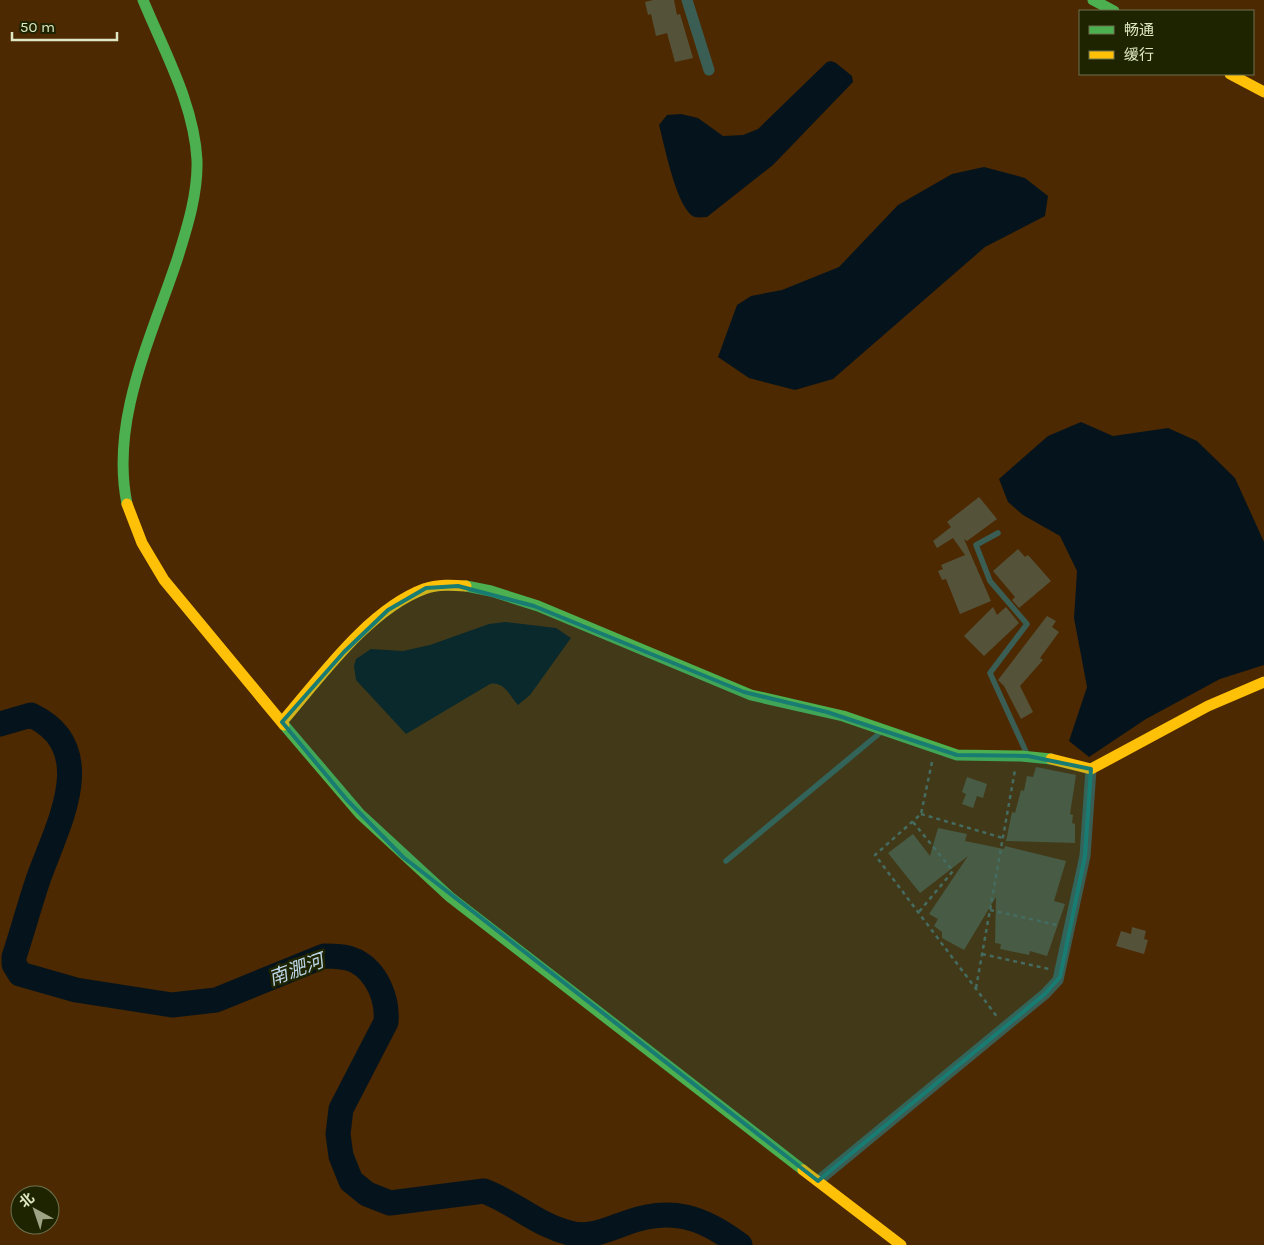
<svg xmlns="http://www.w3.org/2000/svg" width="1264" height="1245" font-family="Karla,'Noto Sans SC',sans-serif">
<rect width="100%" height="100%" fill="#222610"/>
<path fill="#4d2902" fill-rule="evenodd" d="M0,0H1264V1245H0ZM1080,11H1253V74H1080ZM20,1195H50V1225H20Z"/>
<g fill="#05141c">
<path d="M831,61L836,63L852,76L853,82L773,165L707,217C704,217 698,218 695,217C677,211 664,143 659,125L667,115L681,114L698,118L723,136L743,135L758,129L827,62Z"/>
<polygon points="984,167 1025,178 1048,196 1045,216 985,247 833,379 795,390 749,378 718,357 737,305 751,296 782,290 839,267 898,205 952,174"/>
<polygon points="1081,422 1113,436 1168,428 1197,441 1235,478 1264,542 1264,665 1220,679 1146,719 1089,757 1069,741 1087,687 1074,618 1077,571 1060,536 1023,515 1008,502 999,479 1048,436"/>
<path d="M505,622L556,628L571,638L530,695L518,705C510,696 504,681 490,684L406,734L356,680L354,666L356,659L371,649L403,651L430,645L489,624Z"/>
</g>
<g fill="none" stroke-linecap="round" stroke-linejoin="round">
<path stroke="#05141c" stroke-width="25" d="M0,724L31,715C101,748 58,824 39,877C30,903 23,930 14,957V964L20,974L76,990L172,1005L216,1000L324,956C335,956 346,956 356,961C377,972 388,999 386,1022L341,1109L338,1134L341,1156L351,1181L367,1194L390,1203L484,1191C516,1203 539,1227 574,1234C593,1237 609,1229 626,1223C671,1206 703,1217 740,1245"/>
</g>
<g fill="#54533a">
<polygon points="653,0 674,0 677,15 680,14 693,58 675,62 667,33 656,36 651,14 648,15 645,2"/>
<polygon points="979,497 997,519 967,541 964,539 991,601 960,614 946,579 942,580 938,571 943,569 941,565 965,555 953,538 937,548 933,541 951,527 947,522"/>
<polygon points="1018,549 1025,557 1028,555 1051,581 1019,608 1012,600 1015,597 993,571"/>
<polygon points="993,607 997,615 1006,607 1019,623 984,656 964,636"/>
<polygon points="1047,616 1056,621 1052,627 1059,632 1040,658 1043,660 1020,686 1033,712 1021,719 1004,686 998,680"/>
<polygon points="1036,767 1076,775 1070,814 1073,815 1072,823 1075,824 1075,843 1006,841 1012,812 1015,813 1021,790 1024,791 1027,776 1033,777"/>
<polygon points="967,777 987,784 983,798 977,796 973,808 962,804 966,794 962,792"/>
<polygon points="938,828 967,834 965,841 1004,849 1005,846 1066,861 1054,901 1065,904 1047,956 1030,951 1029,955 1000,949 1001,944 995,943 996,897 964,950 942,938 942,932 934,926 938,919 929,914 968,856 920,893 888,853 913,834 930,856"/>
<polygon points="1132,927 1146,931 1144,939 1148,940 1144,954 1116,946 1121,931 1131,934"/>
</g>
<g fill="none" stroke-linecap="round" stroke-linejoin="round">
<g stroke="#50685d" stroke-width="2.5" stroke-dasharray="4 4" stroke-linecap="butt">
<polyline points="932,762 921,814 875,855 998,1018"/>
<polyline points="921,814 1003,838"/>
<polyline points="913,822 953,871 918,913"/>
<polyline points="990,910 1057,925"/>
<polyline points="982,954 1049,969"/>
<polyline points="976,988 1015,770"/>
</g>
<g stroke="#3a5e54" stroke-width="5.5">
<polyline points="998,533 976,545 990,581 1027,624 990,673 1027,754"/>
<polyline points="726,861 881,732"/>
</g>
<g stroke="#3a5e54" stroke-width="11">
<polyline points="687,0 709,70"/>
<polyline points="818,1181 1045,994 1058,980 1085,856 1091,769"/>
</g>
<g stroke="#4caf50" stroke-width="11">
<polyline points="1093,0 1114,11"/>
<path d="M127,504C110,421 151,338 177,260C187,228 198,194 197,160C194,104 164,51 143,0"/>
<polyline points="466,586 491,591 538,606 751,695 843,716 957,755 1021,756 1051,759"/>
<polyline points="284,725 360,814 450,897 803,1170"/>
</g>
<g stroke="#ffc107" stroke-width="11">
<polyline points="1230,74 1264,92"/>
<polyline points="127,504 142,543 164,580 284,725"/>
<path d="M282,722C320,678 368,610 424,589C438,584 453,585 466,586"/>
<polyline points="1051,759 1091,769 1208,706 1264,682"/>
<polyline points="803,1170 901,1245"/>
</g>
</g>
<path fill="#197c72" fill-opacity="0.2" stroke="#197c72" stroke-width="4" stroke-linejoin="round" d="M458,586L534,606L744,692L827,712L957,755L1028,756L1091,769L1085,856L1060,977L1045,994L818,1181L403,857L347,800L282,722L344,652L388,610L426,588Z"/>
<g text-anchor="middle" stroke-width="5" stroke-linejoin="round" paint-order="stroke">
<g font-size="19" font-style="italic" fill="#bbd6e9" stroke="#1f2400">
<text transform="translate(296 969) rotate(-20)" y="7">南淝河</text>
</g>
</g>
<rect x="1079" y="10" width="175" height="65" fill="#1f2400" stroke="#6c724e"/>
<rect x="1089" y="26" width="25" height="8" fill="#4caf50" stroke="#6c724e"/>
<text x="1124" y="35" font-size="15" fill="#dfe7c3">畅通</text>
<rect x="1089" y="51" width="25" height="8" fill="#ffc107" stroke="#6c724e"/>
<text x="1124" y="60" font-size="15" fill="#dfe7c3">缓行</text>
<g transform="translate(35 1210) rotate(320)"><circle r="24" fill="#1f2400" stroke="#6c724e"/>
<path d="M0-4L9 19L0 12L-9 19Z" fill="#9da384"/>
<text y="-8" font-size="14" font-weight="bold" text-anchor="middle" fill="#dfe7c3">北</text>
</g>
<path d="M12 32v8h105v-8" fill="none" stroke="#dfe7c3" stroke-width="2.5"/>
<text x="20" y="32" font-size="15" fill="#dfe7c3" stroke="#1f2400" stroke-width="4" paint-order="stroke">50 m</text>
</svg>
